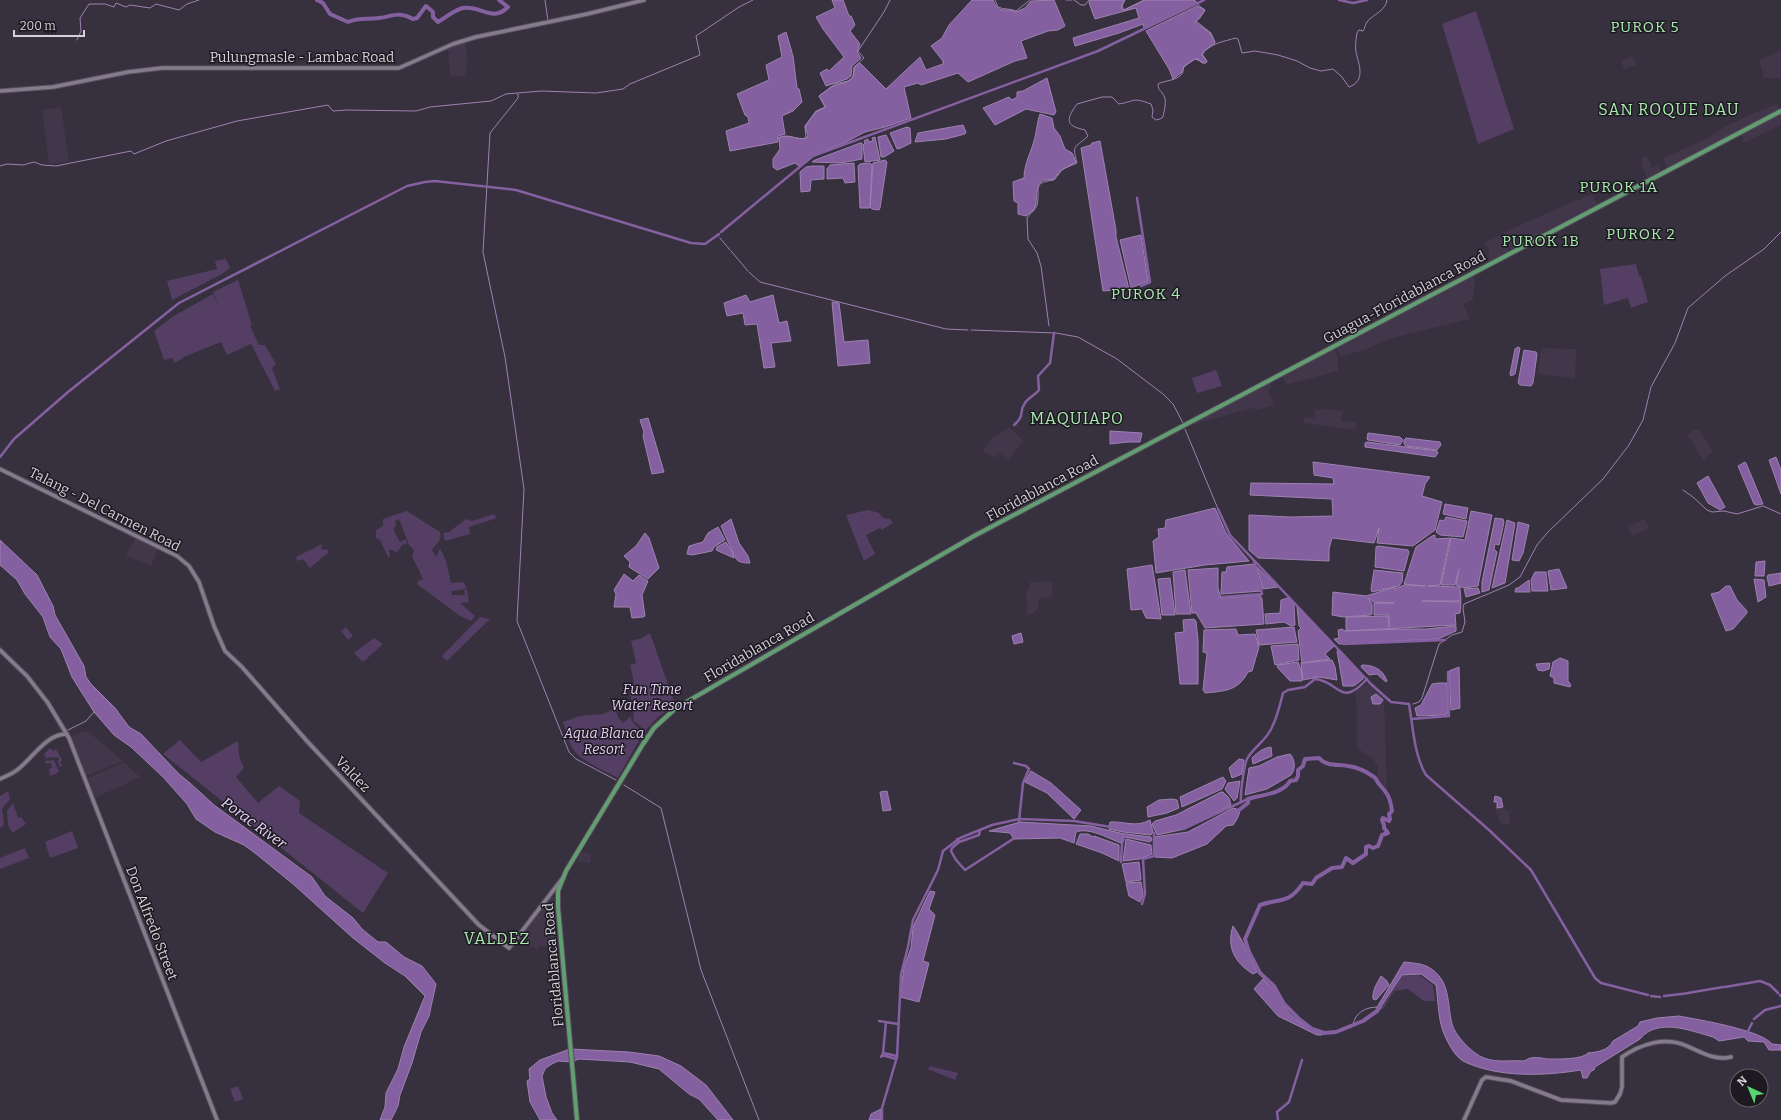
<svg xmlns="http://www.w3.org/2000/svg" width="1781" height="1120" font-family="Bitter,serif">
<rect width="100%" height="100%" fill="#37303e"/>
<g fill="#41364a">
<polygon points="466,40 467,63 465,76 450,77 448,48"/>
<polygon points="1781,51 1781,78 1764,78 1759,60"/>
<polygon points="1633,56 1636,65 1624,69 1621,60"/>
<polygon points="1777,104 1780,110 1667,169 1663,158 1708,138 1729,124 1739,121 1741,118"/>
<polygon points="61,107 69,161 49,164 42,110"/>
<polygon points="1781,113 1781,125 1744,143 1741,134"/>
<polygon points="1647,156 1652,168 1658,165 1661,172 1648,179 1642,165 1642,158"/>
<polygon points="1592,194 1598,206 1586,213 1585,211 1511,250 1503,233 1578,199 1581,202 1581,198"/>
<polygon points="1500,235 1510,252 1488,262 1489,250 1484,242"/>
<polygon points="1473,276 1475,282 1473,299 1463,304 1470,319 1389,339 1369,348 1341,357 1337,348"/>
<polygon points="1360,320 1362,330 1350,336 1345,323"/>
<polygon points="1541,348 1576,349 1575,379 1540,374 1538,372"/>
<polygon points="1334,349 1338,356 1338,371 1286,385 1282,376"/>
<polygon points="1270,383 1272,388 1268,390 1274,405 1258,410 1253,408 1191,425"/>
<polygon points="1325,409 1343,411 1341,421 1357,422 1355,430 1304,423 1304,418 1314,418 1315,410"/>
<polygon points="1009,427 1024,441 1008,460 999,453 995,458 982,451 993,436 994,438"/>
<polygon points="1695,430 1698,430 1702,434 1713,451 1704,461 1687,434"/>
<polygon points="1645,519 1649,528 1632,536 1628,526"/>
<polygon points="136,537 158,548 151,566 126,556"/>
<polygon points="1052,581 1052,596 1038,599 1038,609 1032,614 1027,614 1026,591 1029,591 1030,582"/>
<polygon points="1369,683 1384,698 1387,791 1377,777 1378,767 1373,759 1357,748 1357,705 1355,692"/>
<polygon points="87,731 90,733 123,761 86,776 70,737 82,732"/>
<polygon points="124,762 140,777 95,798 88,778"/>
<polygon points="1496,808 1505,808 1505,810 1509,811 1510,824 1503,825 1499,821 1497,815 1502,814 1496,814"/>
<polygon points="579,852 591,854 590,863 578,861"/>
<polygon points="549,897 553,897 554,898 560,951 540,945 538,949 516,941"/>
</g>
<g fill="#543e64">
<polygon points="1476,11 1514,129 1478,144 1442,24"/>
<polygon points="226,259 230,268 222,274 172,300 167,281 217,269 215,261"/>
<polygon points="1636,264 1639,276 1641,276 1648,302 1631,308 1628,298 1604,305 1600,269"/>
<polygon points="238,280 252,325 246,327 250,326 259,345 265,345 276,364 272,368 280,389 275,391 251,344 227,355 221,342 186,356 175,363 172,358 164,360 154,331 172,317 213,294 221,311 213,292"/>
<polygon points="1216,370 1222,386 1197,393 1192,378"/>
<polygon points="868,510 879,513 883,518 890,519 893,523 882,530 880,528 866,535 875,554 864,561 846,515"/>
<path d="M407,511L440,532C442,540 437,544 432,550L436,557L440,548L446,561L451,583L464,582L467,589L451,591L452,595H465L464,590H467L469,602L460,603L475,616L471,621L460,616L417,584L418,581L423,579L412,556L414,550L409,545L399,519L395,521L396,525L393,529L400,542L406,539L407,544L402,545L397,553L392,550H389L390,557H388L380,540L376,538V530L383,526V519Z"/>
<polygon points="494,514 497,518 469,527 470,534 445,541 443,533 449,532 466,519 472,521"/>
<polygon points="322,544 321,549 328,550 329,552 310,568 303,559 297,561 296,557"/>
<polygon points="480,617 490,619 447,661 442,656"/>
<polygon points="346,627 353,636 348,640 341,631"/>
<polygon points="650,633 675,704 657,718 645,731 633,720 634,715 630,691 634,682 630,665 636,663 631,641 642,638"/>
<polygon points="374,638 383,644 363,662 354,653"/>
<path d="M615,709L618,717L623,723L631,716L632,721L643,733L618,778C605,771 581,761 573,749C568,741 566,731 563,722L580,716L603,714Z"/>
<polygon points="180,740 201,762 238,741 239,756 244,768 236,777 258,803 279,786 300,801 299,813 388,873 363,913 163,754"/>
<polygon points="50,748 53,751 56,749 62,760 60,762 62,766 60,767 58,762 59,759 58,757 46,758 44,754"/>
<polygon points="54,760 59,772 50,776 49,769 52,768 51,763 46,764 45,761"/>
<polygon points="8,791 10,799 2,809 4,825 0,828 0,796"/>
<polygon points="13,803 18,818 21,817 26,824 12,833 8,825 7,811"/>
<polygon points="72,831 78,848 50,858 45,842"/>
<polygon points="25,848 29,858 0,869 0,858"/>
<polygon points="1419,975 1433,985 1435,1001 1424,1001 1408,989 1394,991 1383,1009 1381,1008 1402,976"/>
<polygon points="930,1066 958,1073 955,1080 928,1069"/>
<polygon points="238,1086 243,1099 235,1102 230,1089"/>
</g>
<g fill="#8560a0" stroke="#9d82b1">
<polygon points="832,0 843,0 849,16 851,16 855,25 850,31 860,44 857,52 861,58 852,66 851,76 847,79 826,86 820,73 827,69 829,71 844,57 823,29 816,17 835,8"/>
<path d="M972,0H993C999,15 1004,7 1016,12L1025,8L1031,1L1054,0L1065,26L1058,30L1048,31L1021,41L1027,58L1015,61L968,82L958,73L921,85L918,83L904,87L911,118L885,127L865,132L844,143L814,155L799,166L795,163L777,170L773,167V159L780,149L779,138C788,133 797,141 806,138L808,136L805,126L816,112L826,107L819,96L831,87L849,81L853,77L855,67L860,63L886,89L920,57L926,70L943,64V61L931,46L942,38L949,25Z"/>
<polygon points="1090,0 1124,0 1121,8 1124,10 1145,0 1193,0 1197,3 1144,28 1143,24 1119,33 1075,46 1073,38 1139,18 1136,8 1095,19 1089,3"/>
<path d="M1197,6L1205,10L1204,12L1195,22L1210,33L1215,43C1211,47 1205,49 1202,54L1207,61L1205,63L1195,59L1184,66L1182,72L1173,79L1169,69L1146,31Z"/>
<polygon points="786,32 793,56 797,88 799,89 802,102 793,111 782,116 785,134 778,136 778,142 730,151 726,131 749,123 748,117 745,115 737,94 769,80 766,65 782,57 778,36"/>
<polygon points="1047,78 1056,112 1054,115 1026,109 995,125 983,108 1009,97 1012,100 1017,97 1017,92 1023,91"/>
<path d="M1040,114L1052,118L1054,128L1060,136L1065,149L1072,153L1076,162L1060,171L1054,179C1051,180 1047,180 1044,180C1034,184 1038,200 1035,207C1033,211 1030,213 1026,216L1018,214V203L1014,201L1013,182L1024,178C1024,163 1032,151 1035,137C1037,129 1037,122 1040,114Z"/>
<polygon points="963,125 966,132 965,134 946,139 915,142 918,133"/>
<polygon points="907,127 910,128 911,143 901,148 897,149 890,133"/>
<polygon points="886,135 894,151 884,157 881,157 878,137"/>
<polygon points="875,137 880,160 865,162 863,145 865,143 864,141 868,139 868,142 873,141 872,138"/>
<polygon points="1100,141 1116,230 1116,237 1129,289 1103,291 1081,148 1091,145 1092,143"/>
<polygon points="860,143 862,143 862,159 841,163 812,162 815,160"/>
<polygon points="885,160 887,162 880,208 879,210 872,209 870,207 873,163"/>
<polygon points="854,163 855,182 845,183 843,178 827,179 827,169 830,165"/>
<polygon points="870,163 872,165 870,208 860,208 858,166 860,164"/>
<polygon points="812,166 824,166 824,179 811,180 810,191 801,192 800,172 806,167"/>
<polygon points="1141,235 1148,281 1131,288 1120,240"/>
<polygon points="746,295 750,302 773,295 779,323 787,321 791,341 771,343 775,367 764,368 757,324 745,325 743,313 727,316 724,303"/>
<polygon points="832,302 839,303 844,342 868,340 870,363 838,366"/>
<polygon points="1518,347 1520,348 1515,374 1511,376 1510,374 1515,349"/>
<polygon points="1524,350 1536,352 1537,354 1533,383 1531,386 1520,385 1518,383"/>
<polygon points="648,418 664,472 652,474 643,436 644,432 640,420"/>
<polygon points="1110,431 1142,433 1140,442 1128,442 1110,444"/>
<polygon points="1368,433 1400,437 1403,440 1400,445 1368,440 1367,439"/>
<polygon points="1406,438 1440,442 1441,445 1437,450 1406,446 1404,444 1404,440"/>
<polygon points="1367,442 1437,451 1438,453 1435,457 1365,447 1365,443"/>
<polygon points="1776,457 1781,470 1781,494 1769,460"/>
<polygon points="1313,462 1430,477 1425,484 1422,496 1442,502 1435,530 1413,546 1377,543 1379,528 1374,543 1332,538 1329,549 1329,561 1258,558 1249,550 1249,515 1290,517 1333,516 1332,499 1250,495 1251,483 1334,484 1333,478 1314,475"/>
<polygon points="1745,462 1746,463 1763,504 1757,505 1754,504 1738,466"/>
<polygon points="1708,476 1725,507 1720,510 1708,503 1697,483"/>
<polygon points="1445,504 1468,508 1466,519 1443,514"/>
<polygon points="1215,508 1226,533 1249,561 1205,565 1156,573 1153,541 1159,537 1158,529 1165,528 1166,520"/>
<polygon points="1471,511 1492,515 1478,586 1464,588 1456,585 1459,569 1455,585 1441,585 1451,538 1465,540"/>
<polygon points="1446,517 1467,521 1463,537 1440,535 1436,532 1440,520 1444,521"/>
<polygon points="1495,518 1503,519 1504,522 1499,545 1495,544 1494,549 1497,552 1489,590 1482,592 1482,582"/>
<path d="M731,519L739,543L748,556L750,563C745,563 741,563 737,560C735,558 723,531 721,526Z"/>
<polygon points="1507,520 1515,523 1505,583 1492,588"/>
<polygon points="1518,522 1529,525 1523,553 1519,561 1512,560"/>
<polygon points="718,527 725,540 714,547 712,551 692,555 687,554 689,546 703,542 708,533"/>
<polygon points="645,533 649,538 659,568 648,579 629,567 630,562 624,556 636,546"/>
<polygon points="1435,535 1435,539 1450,538 1440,585 1428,586 1460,587 1461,601 1422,601 1461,602 1460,613 1455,614 1456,625 1346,631 1346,617 1388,616 1389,627 1389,615 1374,615 1374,603 1394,603 1373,602 1368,598 1372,604 1372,614 1370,615 1343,617 1332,615 1333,592 1366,596 1395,587 1395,589 1404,585 1425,586 1404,584 1416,547 1432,536"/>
<polygon points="0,540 37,575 53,606 55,615 84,666 86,677 91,684 115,708 129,727 141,734 179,774 190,783 214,805 312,877 325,896 353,918 362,929 378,942 386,942 404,957 422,966 436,984 429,1016 421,1032 412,1063 400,1095 398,1106 391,1120 380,1120 385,1107 386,1093 398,1069 404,1047 425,996 405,976 385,963 353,938 293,884 255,853 244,845 215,832 196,819 187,804 163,777 131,747 114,735 94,712 72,677 61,649 50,637 43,617 25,594 17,580 0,565"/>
<polygon points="726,542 733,554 734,558 716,550 717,547"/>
<polygon points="1378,546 1408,550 1409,552 1404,571 1375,567 1376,547"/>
<polygon points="1765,561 1764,576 1755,576 1756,562"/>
<polygon points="1254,564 1262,591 1221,594 1222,572 1226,572 1227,567"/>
<polygon points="1152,565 1161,619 1146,618 1142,609 1131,610 1127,569"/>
<polygon points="1256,566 1278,587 1263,589"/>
<polygon points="1218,568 1218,588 1221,598 1260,595 1262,599 1264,624 1205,628 1196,613 1192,613 1188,570"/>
<polygon points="1559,569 1567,588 1551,590 1548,571"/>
<polygon points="1185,570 1191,614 1176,614 1173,572"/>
<polygon points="1374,570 1403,573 1402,582 1399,586 1372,592 1371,589"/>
<polygon points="1535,572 1546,572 1548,591 1532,591 1531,580"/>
<polygon points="1781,573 1781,583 1769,586 1767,577 1768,575"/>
<polygon points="624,574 633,581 639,575 648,581 642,595 645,616 643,617 632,618 630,607 614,607 616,594 614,590"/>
<polygon points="1170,578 1175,615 1162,615 1158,579"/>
<polygon points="1754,579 1764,580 1766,597 1758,602"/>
<polygon points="1529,580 1530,592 1515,592 1516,588 1518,588"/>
<polygon points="1726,586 1730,586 1737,600 1747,611 1747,613 1733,629 1726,631 1711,594 1719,592"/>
<polygon points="1478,588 1480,593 1466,597 1464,589"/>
<polygon points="1288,598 1294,604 1295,625 1291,626 1284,622 1266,624 1265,614 1280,613 1281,600"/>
<polygon points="1297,607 1334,646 1325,654 1330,659 1302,663 1298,631 1301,628 1299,626"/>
<polygon points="1194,619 1196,621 1198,640 1198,684 1180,684 1175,633 1184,632 1183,620"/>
<polygon points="1456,626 1456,631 1438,639 1339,644 1334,639 1339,638 1338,630 1342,629 1345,631 1403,629 1403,630 1404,629 1426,629"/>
<polygon points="1294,627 1297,642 1259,645 1256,630"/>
<path d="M1236,629L1238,635L1255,634L1259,647L1252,671L1248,672C1238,691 1225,691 1205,693L1203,690L1207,653L1203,652L1204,630Z"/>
<polygon points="1021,633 1023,642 1014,644 1012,636"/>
<polygon points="1298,644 1299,660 1275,665 1271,646"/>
<polygon points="1340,650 1362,676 1363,679 1354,686 1343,686 1337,651"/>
<polygon points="1560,658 1568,661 1568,681 1571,685 1570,687 1554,683 1554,678 1550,676 1553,662"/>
<polygon points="1332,660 1335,667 1337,680 1319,677 1303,680 1302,673 1302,681 1290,681 1277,667 1278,665 1298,662 1302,673 1301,663"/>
<polygon points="1550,663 1549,669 1543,671 1538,670 1536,664"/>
<path d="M1362,665C1373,665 1383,669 1387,681L1386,682L1377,674L1369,675L1361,667Z"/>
<polygon points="1459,667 1460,708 1451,710 1449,671"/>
<polygon points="1439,683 1447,683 1448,713 1446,715 1417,716 1415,708 1421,705 1432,684"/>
<polygon points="1376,694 1383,700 1380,704 1373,704 1371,697"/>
<path d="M1271,747L1272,756L1253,764L1252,758C1258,752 1263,748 1271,747Z"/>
<path d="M1290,754C1295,759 1296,769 1291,775L1267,789L1245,795L1249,768L1259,766L1277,757Z"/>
<polygon points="1239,759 1244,760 1242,774 1232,778 1229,768"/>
<polygon points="1031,771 1051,783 1081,810 1074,819 1047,793 1025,782"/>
<polygon points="1223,777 1226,781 1222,789 1182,807 1180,797"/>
<polygon points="1240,781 1237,798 1234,801 1225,789 1228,783"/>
<polygon points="887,791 891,810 883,811 880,792"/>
<polygon points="1221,792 1223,792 1229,798 1231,805 1185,829 1157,835 1152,824 1155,821 1176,815"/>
<polygon points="1495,796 1501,798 1503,807 1497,808 1497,802 1494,802"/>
<polygon points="1172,799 1177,800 1179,808 1167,813 1148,817 1147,807 1159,800"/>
<path d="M1233,808L1240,810C1239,816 1237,820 1233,825L1226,826L1207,844L1172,858L1155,857L1154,837L1188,832Z"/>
<path d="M1150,820L1153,832L1151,835L1123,832L1109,829L1110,822C1124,821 1136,828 1150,820Z"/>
<path d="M1020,822L1091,826L1124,834L1121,843C1109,839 1090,827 1076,832L1074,843L1060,838L1014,839L1010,833L989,831Z"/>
<polygon points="1080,834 1088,834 1093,837 1094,836 1119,845 1119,861 1102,853 1076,844"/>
<polygon points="1126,834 1151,837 1152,840 1150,842 1125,837"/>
<polygon points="1126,839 1151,845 1152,854 1140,859 1123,861"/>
<polygon points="1139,862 1141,880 1126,882 1122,864"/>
<polygon points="1141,882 1143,895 1140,902 1129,896 1126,883"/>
<polygon points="930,891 935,892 929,909 935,915 923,961 929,963 919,1002 900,997 904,967 911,948 913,927"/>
<path d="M1233,926C1243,940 1249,957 1257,972L1253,974C1235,963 1226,947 1233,926Z"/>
<path d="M1404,962C1412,963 1421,963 1428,967C1451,979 1447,1004 1452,1024C1455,1036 1473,1054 1484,1058C1497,1063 1510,1060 1523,1061C1526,1061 1528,1058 1531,1058C1536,1057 1542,1058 1547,1059C1556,1059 1582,1060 1588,1053C1597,1052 1608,1051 1613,1041L1638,1026L1640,1022L1657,1018L1679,1016C1700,1020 1761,1030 1772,1044L1781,1045V1050H1769L1764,1042L1748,1041L1744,1037L1719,1041L1713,1037C1691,1031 1658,1017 1640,1039L1595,1067L1594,1070L1591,1071L1587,1078H1583L1581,1070C1545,1076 1497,1078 1463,1061C1454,1056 1445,1038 1442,1028C1438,1015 1438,999 1436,985L1421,974L1402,975L1378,1011L1376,1009Z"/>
<path d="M1381,976L1387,981L1389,985L1376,1000L1373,999C1372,991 1377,983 1381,976Z"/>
<path d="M1263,979L1271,987L1275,988C1278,994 1280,1000 1283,1005C1291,1019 1309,1029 1323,1034L1322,1035H1317L1278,1016L1254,989Z"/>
<polygon points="570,1049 629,1052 659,1056 681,1066 706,1085 733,1120 718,1120 699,1099 689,1094 659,1069 630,1062 579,1059 571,1062 558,1061 550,1065 545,1069 542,1076 546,1097 552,1113 557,1120 540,1120 530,1102 527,1081 530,1079 529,1069 540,1060"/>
<polygon points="881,1109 881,1120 869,1120 871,1114"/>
</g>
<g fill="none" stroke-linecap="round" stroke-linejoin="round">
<g stroke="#9d82b1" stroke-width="1">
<polyline points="545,0 548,21"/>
<path d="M995,0L998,7C1004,10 1010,8 1016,11L1030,0"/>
<polyline points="1066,0 1072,0"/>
<polyline points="1074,0 1081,5 1085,5 1089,0"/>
<polyline points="1125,0 1122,6 1124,10 1144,0"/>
<polyline points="1194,0 1198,3 1198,5 1205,10 1200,18 1196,21 1211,33 1215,42"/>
<polyline points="77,40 81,31 80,18 89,4 105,4 114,7 116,3 126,7 130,5 150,8 156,4 179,10 187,4 199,0"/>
<polyline points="518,94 518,98 490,133 483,252 505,357 524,489 517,621 569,752 576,759 616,780"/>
<path d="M778,138C787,132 797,141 806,138L805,126L816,111L825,107L819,96L835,84L848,81L853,77L854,67L864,58L858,51L884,12L890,0"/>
<polyline points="0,166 7,164 23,165 34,162 42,165 56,166 131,151 134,154 166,141 237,121 328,105 333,111 346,110 416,111 430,107 491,101 506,94 541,91 596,93 623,89 630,84 700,55 696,36 739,7 753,0"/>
<polyline points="718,235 719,236"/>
<polyline points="720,238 730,250"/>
<polyline points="731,251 748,271"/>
<polyline points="749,272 760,282 946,329 968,330"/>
<path d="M1049,326L1041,266L1037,253L1028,239L1027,218C1030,213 1035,211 1037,205C1041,188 1031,183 1054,180L1063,169L1077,163C1072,144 1074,149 1088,136L1085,130C1081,129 1077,128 1075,127C1063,122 1073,110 1077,104L1102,97H1112L1119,104C1136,101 1132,97 1151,104L1153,110L1152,117L1156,120L1160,119L1163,117C1164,111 1167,101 1164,96C1162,91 1158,91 1158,84C1165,80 1179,81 1183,72C1183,70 1183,68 1185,66L1195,59H1198L1202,63H1206L1207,61L1202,55C1208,44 1225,41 1236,38L1238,39L1242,53L1255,51L1278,55L1297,61L1310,68L1321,71L1333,69L1342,77L1349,87C1366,81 1359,65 1356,52C1355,47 1356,38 1357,33L1359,30L1363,31C1365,28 1365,25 1367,22C1373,14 1386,11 1387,0"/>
<polyline points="971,330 1056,333 1078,337 1117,359 1163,394 1173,404 1183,423"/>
<polyline points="1185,429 1218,509"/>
<polyline points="1683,490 1693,497 1707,510 1712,512 1724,511 1737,514 1763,506 1781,514"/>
<polyline points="1413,704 1419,702 1422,698 1439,644 1452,635 1462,632 1465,622 1463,608 1464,604 1509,585 1520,577 1537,545 1548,532 1603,479 1629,445 1643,420 1651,387 1675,343 1688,308 1725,276 1764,249 1781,232"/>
<polyline points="66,731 86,721 94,712"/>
<polyline points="624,785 661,808 701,970 759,1120"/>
<path d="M1353,1025C1355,1012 1366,1007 1378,1007"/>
</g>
<g stroke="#8560a0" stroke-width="2.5">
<polyline points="1339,0 1353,3 1367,0"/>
<polyline points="1137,198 1150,282 1141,286"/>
<polyline points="721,232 813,156 1098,51 1204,0"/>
<path d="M1014,425C1026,415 1018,412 1025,403C1028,398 1035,395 1039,390L1038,376L1050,363L1054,333"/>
<polyline points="0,457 14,439 68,392 179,303 407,186 425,182 435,181 516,190 691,243 705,244 719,234"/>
<path d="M1218,509L1230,535L1371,684L1391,702L1409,704C1413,727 1414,755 1426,775L1489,830L1531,870L1595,978L1601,983L1648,995"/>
<polyline points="1222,597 1262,594 1254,561"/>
<polyline points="1343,644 1445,640"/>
<polyline points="1412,719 1449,716 1448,672"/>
<polyline points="1014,763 1026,766 1029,769 1023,783 1019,821"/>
<path d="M1241,802C1240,796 1244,765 1247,759C1253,748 1264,742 1270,731C1277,719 1280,705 1283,693L1288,690L1305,687L1315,679C1340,681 1340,709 1367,679"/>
<polyline points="1183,829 1248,799"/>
<polyline points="957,839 959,842 952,848 951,851 956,860 965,870 1013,839"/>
<polyline points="959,842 979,835 980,830"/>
<polyline points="1121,862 1122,844 1125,834"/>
<polyline points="1142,904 1145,894 1143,859 1154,856 1154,833"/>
<polyline points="1725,987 1760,981 1770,985 1778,993"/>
<polyline points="1682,994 1723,987"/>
<polyline points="1780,995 1781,996"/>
<polyline points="1651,996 1660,997"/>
<polyline points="1664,996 1681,994"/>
<polyline points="1754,1019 1765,1010 1781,1006"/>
<polyline points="879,1021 898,1024"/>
<polyline points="886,1022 883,1053 897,1056"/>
<polyline points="1746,1035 1752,1023"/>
<polyline points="881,1057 882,1055 896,1059"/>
<polyline points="882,1120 882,1108 897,1057 901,974 908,947 913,920 938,870 943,851 960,838 992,825 1019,819 1074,821 1111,827"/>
<polyline points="1278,1120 1277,1112 1289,1102 1302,1060"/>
</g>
<g stroke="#8560a0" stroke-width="4">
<path d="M317,0L323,3L330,14L348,22C360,17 367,20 379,18C394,16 399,11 413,19L417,18L426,6L433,12V17L438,22C446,18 453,10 463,8C481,5 492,23 508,7L499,0"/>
<path d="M1239,810L1248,803V799C1260,795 1283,794 1290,781L1296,780L1298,776V770L1303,766L1305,759L1319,758C1327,767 1338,764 1348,766C1357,767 1367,772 1374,777C1377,779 1377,782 1379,784C1388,794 1390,797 1392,811L1389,814L1390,819L1389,821L1383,818L1382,820L1384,825V828L1388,833L1382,835L1378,846L1373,848L1369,846L1366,847V854L1353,863L1346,858L1342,867L1332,868L1316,878L1312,884L1303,883C1289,904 1281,898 1260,905L1245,939L1249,952L1260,973L1274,986L1284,1004L1298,1018L1312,1029L1324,1033L1336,1032L1363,1021L1377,1011L1380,1007"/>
</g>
<g stroke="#564e5b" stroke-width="5.5">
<g id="minor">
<polyline points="0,91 53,87 128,72 162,68 399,68 453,44 476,37 587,14 644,0"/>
<polyline points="0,469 177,556 189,566 199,582 214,626 225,651 242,667 306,740 479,925 509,948 562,879"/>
<polyline points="0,650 27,676 48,703 69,738 217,1120"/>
<path d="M0,779C6,776 12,774 17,770C32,759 46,734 66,734"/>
<path d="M1464,1120L1482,1080L1486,1077L1511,1081L1561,1100L1611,1103L1615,1102L1620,1094L1622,1087V1057C1641,1044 1665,1036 1687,1046C1701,1052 1715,1061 1731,1057"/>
</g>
</g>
<g stroke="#564e5b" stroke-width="6">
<polyline id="major" points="577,1120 558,907 558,891 566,871 643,744 654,728 676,708 974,536 1781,111"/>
</g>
<use href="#minor" stroke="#847b8c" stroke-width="3.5"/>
<use href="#major" stroke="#639e72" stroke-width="4"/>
</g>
<g text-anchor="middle" stroke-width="3" stroke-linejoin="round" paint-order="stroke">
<g font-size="14" fill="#d5d0d9" stroke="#1d1920">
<text x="302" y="62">Pulungmasle - Lambac Road</text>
<text transform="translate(1404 297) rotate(-28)" y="5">Guagua-Floridablanca Road</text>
<text transform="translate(1042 488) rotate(-28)" y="5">Floridablanca Road</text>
<text transform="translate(105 509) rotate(27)" y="5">Talang - Del Carmen Road</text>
<text transform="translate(759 647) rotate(-30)" y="5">Floridablanca Road</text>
<text transform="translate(353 774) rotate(46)" y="5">Valdez</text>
<text transform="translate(152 923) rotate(69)" y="5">Don Alfredo Street</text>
<text transform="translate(553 965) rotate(-95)" y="5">Floridablanca Road</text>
</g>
<g font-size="14" font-style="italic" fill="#e2cef3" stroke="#1d1920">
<text x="652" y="694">Fun Time<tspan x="652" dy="16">Water Resort</tspan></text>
<text x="604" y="738">Aqua Blanca<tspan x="604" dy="16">Resort</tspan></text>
</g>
<g font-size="15" letter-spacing="1" fill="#aae9b0" stroke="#1d1920">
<text x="1645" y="32">PUROK 5</text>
<text x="1619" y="192">PUROK 1A</text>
<text x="1641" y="239">PUROK 2</text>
<text x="1541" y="246">PUROK 1B</text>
<text x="1146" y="299">PUROK 4</text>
</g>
<g font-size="15" font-style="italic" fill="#e8d4f9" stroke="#1d1920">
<text transform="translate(254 823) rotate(36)" y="5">Porac River</text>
</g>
<g font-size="16" letter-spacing="1" fill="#aae9b0" stroke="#1d1920">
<text x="1669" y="115">SAN ROQUE DAU</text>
<text x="1077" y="424">MAQUIAPO</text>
<text x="497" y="944">VALDEZ</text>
</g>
</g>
<g transform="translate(1749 1088) rotate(316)"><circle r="19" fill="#1d1920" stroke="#67626a"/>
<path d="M0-3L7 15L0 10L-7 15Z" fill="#58d570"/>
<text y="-6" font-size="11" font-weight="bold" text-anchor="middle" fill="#d5d0d9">N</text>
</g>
<path d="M14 30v6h70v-6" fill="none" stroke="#d5d0d9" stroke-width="2"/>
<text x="20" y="30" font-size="12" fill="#d5d0d9" stroke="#1d1920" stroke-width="3" paint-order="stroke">200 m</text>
</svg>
